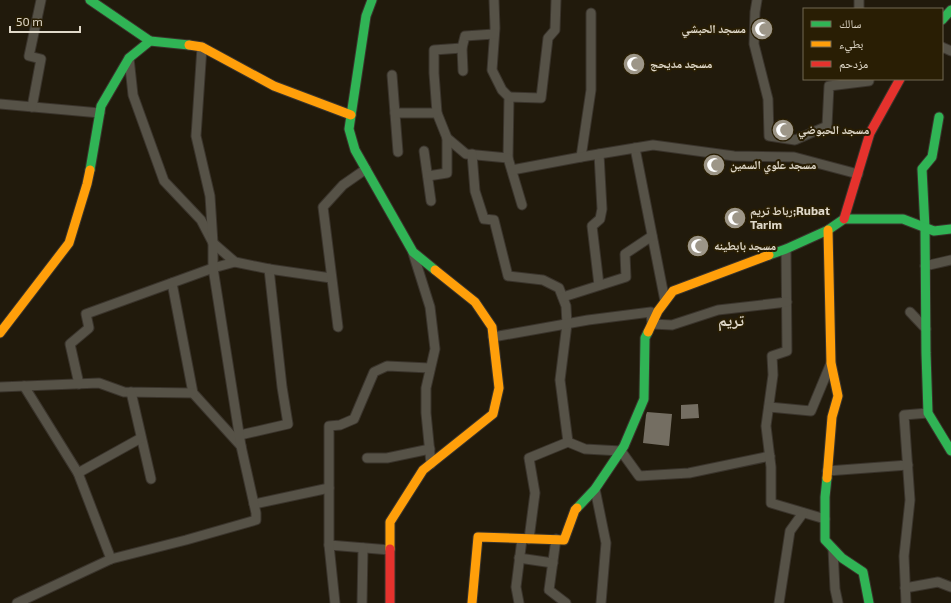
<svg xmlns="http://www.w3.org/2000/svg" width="951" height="603" font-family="'Exo 2','Noto Naskh Arabic',sans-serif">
<rect width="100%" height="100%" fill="#211a0c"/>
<g fill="#746e62">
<polygon points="698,404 699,418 681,419 681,405"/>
<polygon points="647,412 672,414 669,446 643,443 646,415"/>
</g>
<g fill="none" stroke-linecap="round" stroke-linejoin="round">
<g stroke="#3a342c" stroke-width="11">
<g id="street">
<polyline points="494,0 495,28 492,70 502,90 509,97 508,158 522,205"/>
<polyline points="757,0 755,12 754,44 768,99 769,136 795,140 827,126 829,86 869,81 868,79"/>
<polyline points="859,9 859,0"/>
<polyline points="942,47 951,51"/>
<polyline points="462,48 434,50 434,73 437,113 447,138 466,154 508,158"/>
<polyline points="129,58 133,95 164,181 201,220 213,243 235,262 269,269 282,387 288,424 240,435"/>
<polyline points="463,71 462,48 465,36 494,34"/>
<polyline points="392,75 398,152"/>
<polyline points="509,97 541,98 548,38 555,30 556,0"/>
<polyline points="0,104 100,113"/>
<polyline points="32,107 41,59 29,56 41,0"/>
<polyline points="395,113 437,113"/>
<polyline points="635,148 665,301"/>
<polyline points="424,151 431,201"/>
<polyline points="472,154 475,191 484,219 494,220 508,276 543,280 559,288 566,306 567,324 560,380 568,442 585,449 621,451 639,476 689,473 770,456"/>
<polyline points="599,154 602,209 600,219 592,226 599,285"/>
<polyline points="581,157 591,90 591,13"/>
<polyline points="512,170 581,157 653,145 734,156 794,157 858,174"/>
<polyline points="428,176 447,173 447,138"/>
<polyline points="786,249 787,351 772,356 773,375 766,426 771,467 771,503 825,519"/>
<polyline points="413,253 430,307 435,349 426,388 426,413 431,464"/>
<polyline points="925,266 951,260"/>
<polyline points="269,269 331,278"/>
<polyline points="172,283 193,393 241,446"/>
<polyline points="563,297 626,277 625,254 652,236"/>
<polyline points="910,312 926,329"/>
<polyline points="338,327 323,207 343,185 366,169"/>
<polyline points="493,337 588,320 651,312 652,324 672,325 718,310 787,302"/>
<polyline points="79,384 70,344 89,328 86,314 213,268 235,262"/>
<polyline points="24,386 78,473 111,559"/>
<polyline points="0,387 99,383 124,392 193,393"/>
<polyline points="131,392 151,479"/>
<polyline points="769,407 811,411 831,363"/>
<polyline points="367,458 387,458 430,449"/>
<polyline points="827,471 908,465"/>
<polyline points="78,473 141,438"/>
<polyline points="595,489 606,543 601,603"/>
<polyline points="254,504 329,488"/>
<polyline points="529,539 535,493 529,458 568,442"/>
<polyline points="556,539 549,590 566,603"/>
<polyline points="329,545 390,550"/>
<polyline points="833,549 835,589 838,603"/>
<polyline points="519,558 553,563"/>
<polyline points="905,588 938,582 951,587"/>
<polyline points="17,603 111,559 186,540 256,520 256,513 241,446 213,268 213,243 210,196 196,136 202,47"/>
<polyline points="335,603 329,545 329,426 340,425 354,419 374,372 387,366 430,368"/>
<polyline points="362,603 363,548"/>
<polyline points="519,603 516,587 522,539"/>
<polyline points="779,603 790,531 803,513"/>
<polyline points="906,603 904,556 910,500 904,415 928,413"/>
</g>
</g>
<g stroke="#3a342c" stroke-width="11">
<g id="fast">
<polyline points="90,0 150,41"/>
<polyline points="372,0 366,16 349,129 355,150 413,252 435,270"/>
<polyline points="942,20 951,10"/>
<polyline points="939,117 932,157 922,169 925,228 926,353 928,413 951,451"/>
<polyline points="90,170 101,106 129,58 150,41 189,45"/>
<polyline points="769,255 786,249 828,230 844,219 903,219 934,231 951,229"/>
<polyline points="827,478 825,497 825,540 842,558 863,572 869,603"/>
<polyline points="577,508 595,489 624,446 644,399 645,338 648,332"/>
</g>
</g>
<g stroke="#3a342c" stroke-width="11">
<g id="slow">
<polyline points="189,45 202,47 274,86 351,115"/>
<polyline points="648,332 658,311 673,291 769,255"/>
<polyline points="0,333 69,243 87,184 90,170"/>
<polyline points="827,478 832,417 838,396 831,363 828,230"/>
<polyline points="390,549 390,522 423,470 493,414 499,388 492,327 475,302 435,270"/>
<polyline points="472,603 478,537 564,540 575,510 577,508"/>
</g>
</g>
<g stroke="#3a342c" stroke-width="11">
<g id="jam">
<polyline points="844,219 870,133 900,79"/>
<polyline points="390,549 390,603"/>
</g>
</g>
<use href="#street" stroke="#565247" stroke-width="9"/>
<use href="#fast" stroke="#30b455" stroke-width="9"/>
<use href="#slow" stroke="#ff9f0a" stroke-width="9"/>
<use href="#jam" stroke="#e5322d" stroke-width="9"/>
</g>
<defs>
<g id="mosque-disc" transform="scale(1.15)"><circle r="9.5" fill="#9d9688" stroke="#291e04"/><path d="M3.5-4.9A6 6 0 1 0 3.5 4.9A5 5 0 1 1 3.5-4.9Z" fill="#fff"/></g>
</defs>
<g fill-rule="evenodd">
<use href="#mosque-disc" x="762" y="29"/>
<use href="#mosque-disc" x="634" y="64"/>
<use href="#mosque-disc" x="783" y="130"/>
<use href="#mosque-disc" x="714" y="165"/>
<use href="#mosque-disc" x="735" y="218"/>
<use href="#mosque-disc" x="698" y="246"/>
</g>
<g text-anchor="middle" stroke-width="4" stroke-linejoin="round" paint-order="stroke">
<g font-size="12" font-weight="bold" fill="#e0d9ca" stroke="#291e04" text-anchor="start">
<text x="746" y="33" text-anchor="end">مسجد الحبشي</text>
<text x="650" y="68">مسجد مديحج</text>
<text x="798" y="134">مسجد الحبوضي</text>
<text x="730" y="169">مسجد علوي السمين</text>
<text x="750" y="215">رباط تريم;Rubat<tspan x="750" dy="14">Tarim</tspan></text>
<text x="714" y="250">مسجد بابطينه</text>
</g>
<g font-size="16" font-weight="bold" fill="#e0d9ca" stroke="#291e04">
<text x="731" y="326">تريم</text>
</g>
</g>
<rect x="803" y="8" width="140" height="72" fill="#291e04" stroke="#726953"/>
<rect x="811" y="21" width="20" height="6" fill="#30b455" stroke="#726953"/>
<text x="839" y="28" font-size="12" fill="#e0d9ca">سالك</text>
<rect x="811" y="41" width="20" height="6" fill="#ff9f0a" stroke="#726953"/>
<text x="839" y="48" font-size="12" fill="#e0d9ca">بطيء</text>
<rect x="811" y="61" width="20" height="6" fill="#e5322d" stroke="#726953"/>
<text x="839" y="68" font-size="12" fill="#e0d9ca">مزدحم</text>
<path d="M10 26v6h70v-6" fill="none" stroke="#e0d9ca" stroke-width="2"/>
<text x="16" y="26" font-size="12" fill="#e0d9ca" stroke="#291e04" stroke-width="3" paint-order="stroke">50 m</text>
</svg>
